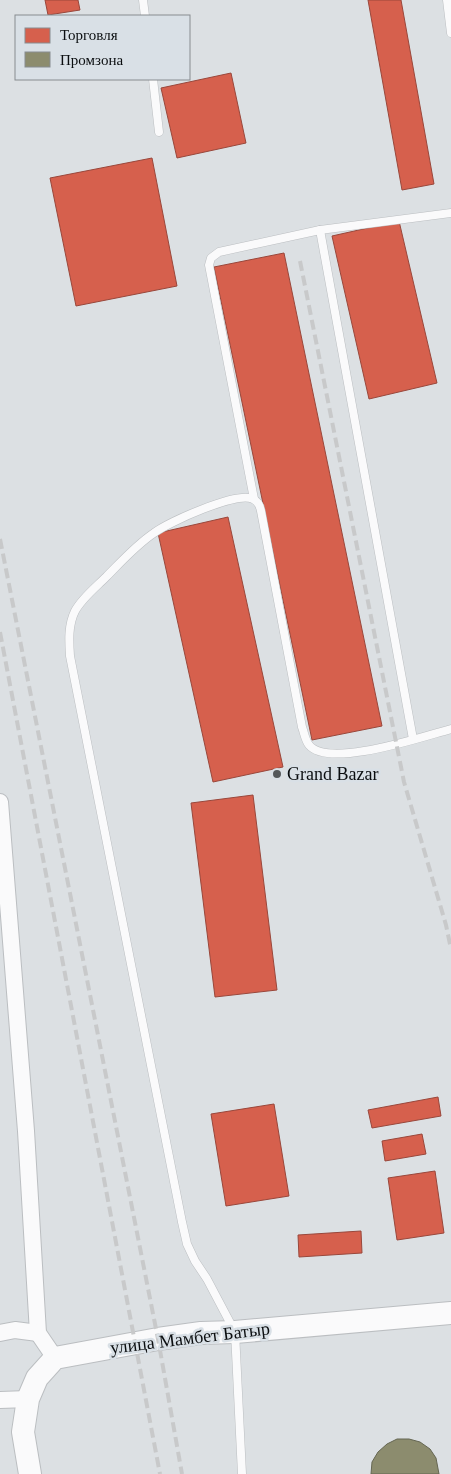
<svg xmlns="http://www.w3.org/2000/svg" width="451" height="1474" font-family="Georgia,serif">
<rect width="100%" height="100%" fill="#dce0e3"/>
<g fill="#d6604d" stroke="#99473b">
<polygon points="45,0 78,0 80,10 48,15"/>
<polygon points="368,0 401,0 434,184 402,190"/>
<polygon points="231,73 246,143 177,158 161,88"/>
<polygon points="152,158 177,286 76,306 50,178"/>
<polygon points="399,221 437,383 369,399 332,236"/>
<polygon points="284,253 382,726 312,740 214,267"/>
<polygon points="228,517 283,767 213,782 158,533"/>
<polygon points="253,795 277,990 215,997 191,803"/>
<polygon points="438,1097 441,1116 372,1128 368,1110"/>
<polygon points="274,1104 289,1196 226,1206 211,1114"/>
<polygon points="422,1134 426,1154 385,1161 382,1141"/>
<polygon points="435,1171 444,1233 397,1240 388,1178"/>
<polygon points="361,1231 362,1253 299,1257 298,1235"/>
</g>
<polygon fill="#8c8c6e" stroke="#656652" points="397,1439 409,1439 420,1442 430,1449 436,1458 439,1474 371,1474 372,1462 378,1452 387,1444"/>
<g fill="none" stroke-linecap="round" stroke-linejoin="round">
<g stroke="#bbbec1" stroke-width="9">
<g id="lane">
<polyline points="143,0 145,16"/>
<polyline points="447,0 451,33"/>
<polyline points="153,79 159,132"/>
<polyline points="320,230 413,739"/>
<polyline points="254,499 209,265 211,258 219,252 320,230 451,213"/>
<path d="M242,1474L235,1332L207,1279L195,1261L187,1244L182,1222L70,656C69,641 68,625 75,611C82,598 96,587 106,577C121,562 136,545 154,533C169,522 237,491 253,499C258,501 260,506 261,511L302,727C304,732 305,740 309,745C329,769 424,736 451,729"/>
</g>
</g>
<g stroke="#bbbec1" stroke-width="18">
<g id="street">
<polyline points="0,802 26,1131 38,1333 55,1358"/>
<polyline points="0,1333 15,1330 38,1333"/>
<polyline points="0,1400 28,1399"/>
</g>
</g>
<g stroke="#bbbec1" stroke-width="24">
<polyline id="secondary" points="30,1474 23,1432 28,1399 37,1378 55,1358 158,1339 201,1333 235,1332 451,1313"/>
</g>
<use href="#lane" stroke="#fafafb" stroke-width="8"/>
<use href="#street" stroke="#fafafb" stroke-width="16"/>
<use href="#secondary" stroke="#fafafb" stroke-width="22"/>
<g stroke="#c8c9ca" stroke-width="4" stroke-dasharray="10 5" stroke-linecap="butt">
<polyline points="300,261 404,782 446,925 451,949"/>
<polyline points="0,539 158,1339 182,1474"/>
<polyline points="0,632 160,1474"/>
</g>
</g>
<circle fill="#54585a" stroke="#d9e0e6" stroke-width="2" cx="277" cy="774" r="5"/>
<g text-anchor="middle" stroke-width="5" stroke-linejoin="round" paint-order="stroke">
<g font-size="18" fill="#0b0e10" stroke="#d9e0e6" text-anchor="start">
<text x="287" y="780">Grand Bazar</text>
</g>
<g font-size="18" fill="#0b0e10" stroke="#d9e0e6">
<text transform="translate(190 1338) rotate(-7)" y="6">улица Мамбет Батыр</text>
</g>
</g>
<rect x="15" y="15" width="175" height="65" fill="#d9e0e6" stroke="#878c90"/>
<rect x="25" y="28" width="25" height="15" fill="#d6604d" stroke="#878c90"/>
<text x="60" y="40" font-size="15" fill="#0b0e10">Торговля</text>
<rect x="25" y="52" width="25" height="15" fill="#8c8c6e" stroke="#878c90"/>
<text x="60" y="65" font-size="15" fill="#0b0e10">Промзона</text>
</svg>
